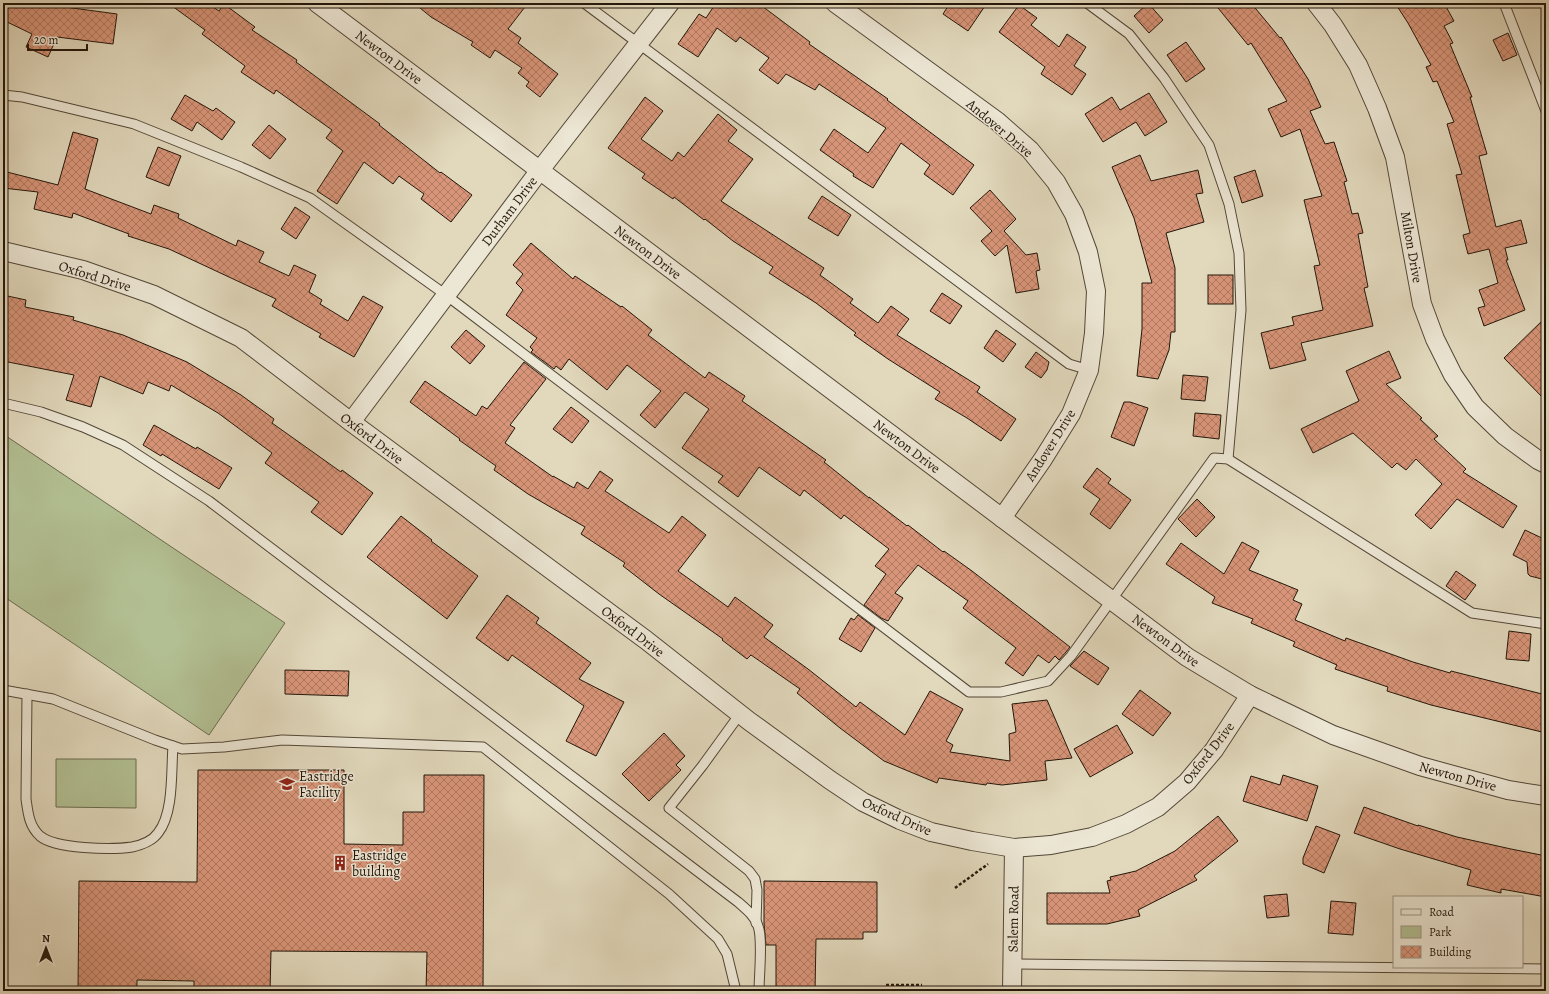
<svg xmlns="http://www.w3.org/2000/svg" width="1549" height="994" font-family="Alegreya,serif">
<defs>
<pattern id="building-cross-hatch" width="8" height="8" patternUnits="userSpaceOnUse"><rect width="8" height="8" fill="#d99579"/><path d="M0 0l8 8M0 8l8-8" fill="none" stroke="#b07961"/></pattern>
</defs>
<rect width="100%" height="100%" fill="#e2d9bd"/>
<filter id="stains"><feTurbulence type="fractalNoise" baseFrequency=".005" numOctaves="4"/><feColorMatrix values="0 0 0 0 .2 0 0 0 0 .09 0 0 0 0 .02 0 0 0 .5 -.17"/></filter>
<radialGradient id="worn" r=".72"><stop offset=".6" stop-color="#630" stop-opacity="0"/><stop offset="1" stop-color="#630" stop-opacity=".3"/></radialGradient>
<g fill="#b2bf92" stroke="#6a6a4e">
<polygon points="3,434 285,623 209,735 3,596"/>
<polygon points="56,759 136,759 136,808 56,807"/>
</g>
<g fill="url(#building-cross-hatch)" stroke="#23160a">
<polygon points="10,3 56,3 65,7 117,14 113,44 57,37 48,57 26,47 32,34 3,20"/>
<polygon points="168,3 207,3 219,11 224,4 255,27 252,30 297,60 296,62 380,124 379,125 440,173 441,172 472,195 451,222 421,199 424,194 399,176 393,184 364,162 337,204 317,191 343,151 326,138 332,130 276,90 274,94 241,72 245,66 202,34 205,30"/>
<polygon points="414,3 528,3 508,29 521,38 518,43 558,74 540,97 526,86 529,82 518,73 522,68 495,50 490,58 471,45 473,42 431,17"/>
<polygon points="716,3 758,3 810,42 809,44 888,99 887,100 974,165 953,195 924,174 930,165 901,143 873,188 853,176 854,174 820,150 834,129 868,153 886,128 819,84 815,90 786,74 778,84 759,70 769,58 740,37 736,42 717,28 698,57 678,44 699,14 706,18"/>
<polygon points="950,3 987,3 968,31 943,14"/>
<polygon points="1148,3 1163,20 1149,33 1134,16"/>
<polygon points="1214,3 1251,3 1280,38 1281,37 1308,79 1321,107 1310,111 1325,144 1334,142 1347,181 1344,182 1352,214 1358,213 1363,233 1358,234 1368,287 1364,288 1373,326 1301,343 1306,360 1270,369 1261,333 1294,325 1292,317 1323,310 1314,266 1320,265 1304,200 1322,196 1300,129 1281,137 1268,109 1287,101 1251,43 1248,45"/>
<polygon points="1395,3 1444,3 1454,21 1444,26 1453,43 1450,44 1472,97 1470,97 1487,154 1479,156 1496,227 1521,220 1527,243 1505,248 1508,260 1506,260 1525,310 1484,326 1478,308 1485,306 1479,290 1498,283 1489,249 1468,254 1463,235 1470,233 1456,175 1462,174 1447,124 1454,122 1437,81 1433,82 1426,67 1431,65 1408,23"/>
<polygon points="1019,5 1037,18 1031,25 1059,47 1067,34 1086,47 1074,66 1086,74 1072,95 1041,74 1045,67 999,32"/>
<polygon points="1508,33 1517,55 1503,61 1493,40"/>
<polygon points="1186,42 1205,69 1186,82 1167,55"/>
<polygon points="1149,93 1167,122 1145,136 1136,122 1103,142 1085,114 1112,97 1120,110"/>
<polygon points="185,95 213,111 216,108 235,122 222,140 197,122 192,131 171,119"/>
<polygon points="645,97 663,111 641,139 672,161 678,152 684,157 718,114 737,130 728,141 753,159 721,201 824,268 820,275 853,299 850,303 878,323 891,306 909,319 897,335 980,387 977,392 1016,419 1001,441 967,418 935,399 940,392 888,359 854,335 856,333 816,303 769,273 773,267 733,241 705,219 704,220 674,197 673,199 642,178 645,174 608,148"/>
<polygon points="269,125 286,139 270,159 252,145"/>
<polygon points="73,132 98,139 85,189 151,214 154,205 179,214 178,218 236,246 238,240 264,252 259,262 289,276 294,265 316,275 309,292 322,300 320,304 348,321 363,296 383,307 354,357 319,337 321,334 272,306 276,299 169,249 128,236 129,234 73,213 72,218 34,209 38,192 3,188 3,171 58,185"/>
<polygon points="158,147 181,156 169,186 146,177"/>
<polygon points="1140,155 1151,181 1198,170 1203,193 1196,194 1204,222 1166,233 1175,268 1175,332 1171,332 1169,350 1158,379 1137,376 1142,329 1142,283 1152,283 1134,218 1112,167"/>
<polygon points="1255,170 1263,196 1242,203 1234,177"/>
<polygon points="990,190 1016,219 1004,231 1026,255 1037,253 1040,270 1036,271 1039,289 1016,293 1007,245 995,256 981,241 992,231 970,208"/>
<polygon points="822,196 851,215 838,236 808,218"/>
<polygon points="295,207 310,217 296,239 281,229"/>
<polygon points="531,243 573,279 575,276 621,307 622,306 652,330 648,335 705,378 709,372 745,396 742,401 826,460 824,462 869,498 869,497 907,526 908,525 943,552 944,551 972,571 1070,647 1066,652 1059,660 1055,656 1049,663 1038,655 1023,676 1005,663 1016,648 963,608 968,601 918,565 895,593 903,598 888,621 881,618 864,605 886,574 875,566 889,549 844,515 841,519 804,490 800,496 759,467 738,497 718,482 723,476 682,448 709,409 685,392 655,428 640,415 661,391 627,365 607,390 569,359 561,370 556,366 554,369 531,352 533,350 530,347 537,338 506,315 523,290 516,283 523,274 513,265"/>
<rect x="1208" y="275" width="25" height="29"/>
<polygon points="942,293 962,306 950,324 930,311"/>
<polygon points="3,295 26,300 25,307 74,317 73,320 123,335 187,362 241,395 274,419 272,423 341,472 342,470 373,493 342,535 311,512 319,502 265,463 272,453 218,413 171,385 169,391 148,382 143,394 100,376 91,407 66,400 74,375 3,361"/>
<polygon points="1546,317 1546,401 1504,358"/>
<polygon points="466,330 485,346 470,364 451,347"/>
<polygon points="996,330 1016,344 1003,362 984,348"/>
<polygon points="1389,351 1401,378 1386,384 1422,418 1420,419 1438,436 1434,439 1466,469 1463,472 1517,506 1503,528 1457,499 1431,529 1415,515 1442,484 1416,459 1406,470 1397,463 1392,468 1353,433 1313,453 1301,429 1359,401 1346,371"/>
<polygon points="1036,352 1049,362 1047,370 1041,378 1025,367"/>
<polygon points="524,362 546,379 510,425 515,428 505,443 553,477 553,476 574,488 577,482 588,489 600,471 613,480 605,491 669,533 682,516 706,535 678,571 728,607 735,597 773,625 764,637 808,669 856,707 860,702 905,735 930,691 963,709 946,741 953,745 950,752 1010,761 1009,734 1016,732 1012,704 1047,700 1072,758 1045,761 1047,780 1002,785 987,783 986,785 939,778 937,783 884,761 840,728 797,693 800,689 751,655 747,659 722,640 723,639 659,594 623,566 625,563 581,534 585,527 528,494 494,470 496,466 459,440 460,439 410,402 425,381 476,416 482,406 487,409"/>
<polygon points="1183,375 1208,377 1205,401 1181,399"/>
<polygon points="1124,402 1130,402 1148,408 1134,446 1111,437"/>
<polygon points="571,407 589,421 572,443 553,429"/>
<polygon points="1195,413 1221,415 1219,439 1193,436"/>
<polygon points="154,425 196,449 197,447 232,468 219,489 162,454 161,456 143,445"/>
<polygon points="1097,468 1111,479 1108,483 1131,500 1110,529 1090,514 1100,499 1083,487"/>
<polygon points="1197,499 1215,517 1196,537 1178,519"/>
<polygon points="401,516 432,540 431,541 478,576 447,619 367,557"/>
<polygon points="1525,530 1546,540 1546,580 1530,576 1528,574 1527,562 1513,555"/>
<polygon points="1242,542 1259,551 1249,570 1298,590 1293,600 1302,604 1295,620 1345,641 1346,638 1413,662 1450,673 1451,671 1546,695 1546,733 1431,705 1387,691 1388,687 1335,669 1337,665 1293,646 1295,642 1251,623 1253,619 1212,603 1215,597 1166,564 1181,543 1224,574"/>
<polygon points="1456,571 1476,585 1465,600 1446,586"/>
<polygon points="507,595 539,618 536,623 591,663 579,679 624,702 596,756 566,741 584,706 512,655 508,661 476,638"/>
<polygon points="858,615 875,628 861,652 839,639 851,618 854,620"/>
<polygon points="1509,631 1531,634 1529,661 1506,659"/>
<polygon points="1084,651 1109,668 1098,685 1070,666"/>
<polygon points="285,670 349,671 348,696 285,694"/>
<polygon points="1140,690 1171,713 1153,736 1122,714"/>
<polygon points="1117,725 1133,753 1090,777 1074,749"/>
<polygon points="664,733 685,756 676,765 681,770 649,801 622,774"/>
<polygon points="198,770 344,770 344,844 403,845 403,812 424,812 424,775 484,775 483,991 426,991 427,952 271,951 270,991 194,991 194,981 137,980 137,991 78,991 79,881 197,882"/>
<polygon points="1283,775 1318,786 1307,821 1243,801 1251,776 1280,785"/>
<polygon points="1364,807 1418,826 1418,825 1457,837 1511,849 1546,856 1546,897 1501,889 1501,893 1467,885 1471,870 1400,849 1354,833"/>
<polygon points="1218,816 1238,841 1194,876 1197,880 1138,910 1140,916 1107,924 1047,924 1047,893 1110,893 1107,881 1111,880 1110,877 1136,871 1175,851"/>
<polygon points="1316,826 1340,835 1324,873 1303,864 1303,858"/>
<polygon points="764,881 877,882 877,932 863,932 863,939 816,939 815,991 776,991 776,945 766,945 764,924"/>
<polygon points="1287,894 1289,916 1267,918 1264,896"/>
<polygon points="1331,901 1356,903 1353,935 1328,933"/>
</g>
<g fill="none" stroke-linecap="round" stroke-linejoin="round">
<g stroke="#534737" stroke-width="11">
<g id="lane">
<polyline points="584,3 1069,364 1089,370"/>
<polyline points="1087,3 1129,34 1164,78 1209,145 1229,204 1239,253 1241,310 1228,459"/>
<polyline points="1504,3 1546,111"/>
<polyline points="3,95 22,97 134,124 241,167 310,198 446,295 969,692 1001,692 1048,681 1071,656 1214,458 1228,459 1472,613 1546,624"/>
<path d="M3,403L41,412L83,427L123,445L209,501L738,902C746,909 755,916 758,926C763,939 759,976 759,991"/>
<polyline points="3,690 53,699 155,740 182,749 224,747 282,740 483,747 669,894 718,939 727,954 736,991"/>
<path d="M27,694L26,799C28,813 29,826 40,836C55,849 112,850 132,847C142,845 153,840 158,833C174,813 171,771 173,746"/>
<polyline points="740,714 703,765 669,808 749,871 755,879 757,890 756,923"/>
<polyline points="1012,964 1546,969"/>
</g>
</g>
<g stroke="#534737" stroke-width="20">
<g id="street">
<polyline points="317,3 1187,657 1250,695 1333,735 1420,766 1508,790 1546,796"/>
<polyline points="835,3 997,121 1030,150 1056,182 1074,214 1088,252 1096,291 1094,333 1089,370 1071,414 1043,459 1002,518"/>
<polyline points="1316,3 1333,25 1358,65 1377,108 1395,157 1422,304 1435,339 1453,375 1475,407 1505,436 1538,460 1546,464"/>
<polyline points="3,251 83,270 154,295 241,338 351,422 646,640 749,721 830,780 863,802 900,820 931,832 972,841 1014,848 1051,845 1092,837 1126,824 1158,807 1187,782 1214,750 1250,695"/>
<polyline points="351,422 540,170 670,3"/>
<polyline points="1012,991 1014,848"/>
</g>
</g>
<g stroke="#23160a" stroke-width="2.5" stroke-dasharray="3 2" stroke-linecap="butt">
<polyline points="955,888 988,864"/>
<polyline points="886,985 922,985"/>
<polyline points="900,991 900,985"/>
</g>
<use href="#lane" stroke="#ece6d4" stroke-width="9"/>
<use href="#street" stroke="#ece6d4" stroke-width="18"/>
</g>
<defs>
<g id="school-bare" transform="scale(1.2)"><path d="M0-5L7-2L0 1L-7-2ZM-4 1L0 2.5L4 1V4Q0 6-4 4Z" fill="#8f2418" stroke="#ece6d4" stroke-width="2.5" paint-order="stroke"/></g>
<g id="building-bare" transform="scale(1.2)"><path d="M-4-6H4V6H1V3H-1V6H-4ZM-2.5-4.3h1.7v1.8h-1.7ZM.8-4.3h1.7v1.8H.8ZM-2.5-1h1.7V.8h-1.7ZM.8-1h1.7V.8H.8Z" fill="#8f2418" stroke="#ece6d4" stroke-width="2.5" paint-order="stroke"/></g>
</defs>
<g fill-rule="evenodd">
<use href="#school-bare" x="287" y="784"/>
<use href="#building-bare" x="340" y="863"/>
</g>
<g text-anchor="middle" stroke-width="3" stroke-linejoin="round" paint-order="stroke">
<g font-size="14" fill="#23160a" stroke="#ece6d4">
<text transform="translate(389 57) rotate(37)" y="5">Newton Drive</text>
<text transform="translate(1000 128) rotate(40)" y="5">Andover Drive</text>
<text transform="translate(509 211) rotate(-53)" y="5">Durham Drive</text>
<text transform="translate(1412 247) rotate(80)" y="5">Milton Drive</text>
<text transform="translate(648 252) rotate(37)" y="5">Newton Drive</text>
<text transform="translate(95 276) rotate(17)" y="5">Oxford Drive</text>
<text transform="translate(372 438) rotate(37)" y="5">Oxford Drive</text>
<text transform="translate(1050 445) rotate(-58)" y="5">Andover Drive</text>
<text transform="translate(907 446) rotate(37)" y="5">Newton Drive</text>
<text transform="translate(633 631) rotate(37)" y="5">Oxford Drive</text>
<text transform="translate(1166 640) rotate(36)" y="5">Newton Drive</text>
<text transform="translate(1208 753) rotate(-52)" y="5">Oxford Drive</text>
<text transform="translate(1458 776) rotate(15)" y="5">Newton Drive</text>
<text transform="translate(897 816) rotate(24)" y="5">Oxford Drive</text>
<text transform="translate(1013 919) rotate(-89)" y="5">Salem Road</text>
</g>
<g font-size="14" fill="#23160a" stroke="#ece6d4" text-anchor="start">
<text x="299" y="781">Eastridge<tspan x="299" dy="16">Facility</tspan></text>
<text x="352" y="860">Eastridge<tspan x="352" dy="16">building</tspan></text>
</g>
</g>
<rect width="1549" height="994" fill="none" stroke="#e2d9bd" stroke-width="16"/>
<rect x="4" y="4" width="1541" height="986" fill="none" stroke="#23160a" stroke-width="2"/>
<rect x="8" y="8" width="1533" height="978" fill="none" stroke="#23160a"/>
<rect x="1393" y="896" width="130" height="72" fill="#ece6d4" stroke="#9c9383"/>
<rect x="1401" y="909" width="20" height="6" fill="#ece6d4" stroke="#9c9383"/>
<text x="1429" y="916" font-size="12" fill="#23160a">Road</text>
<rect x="1401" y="926" width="20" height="12" fill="#b2bf92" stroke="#9c9383"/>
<text x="1429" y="936" font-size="12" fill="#23160a">Park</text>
<rect x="1401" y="946" width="20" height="12" fill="url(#building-cross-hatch)" stroke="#9c9383"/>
<text x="1429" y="956" font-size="12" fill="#23160a">Building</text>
<g transform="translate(46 948)" stroke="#ece6d4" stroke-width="3" paint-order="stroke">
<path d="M0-3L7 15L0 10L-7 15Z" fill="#23160a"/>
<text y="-6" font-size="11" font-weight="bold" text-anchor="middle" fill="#23160a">N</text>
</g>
<path d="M28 44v6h59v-6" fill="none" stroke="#23160a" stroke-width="2"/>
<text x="34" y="44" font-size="12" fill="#23160a" stroke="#ece6d4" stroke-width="3" paint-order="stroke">20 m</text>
<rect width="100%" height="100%" filter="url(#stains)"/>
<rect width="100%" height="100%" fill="url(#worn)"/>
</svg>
